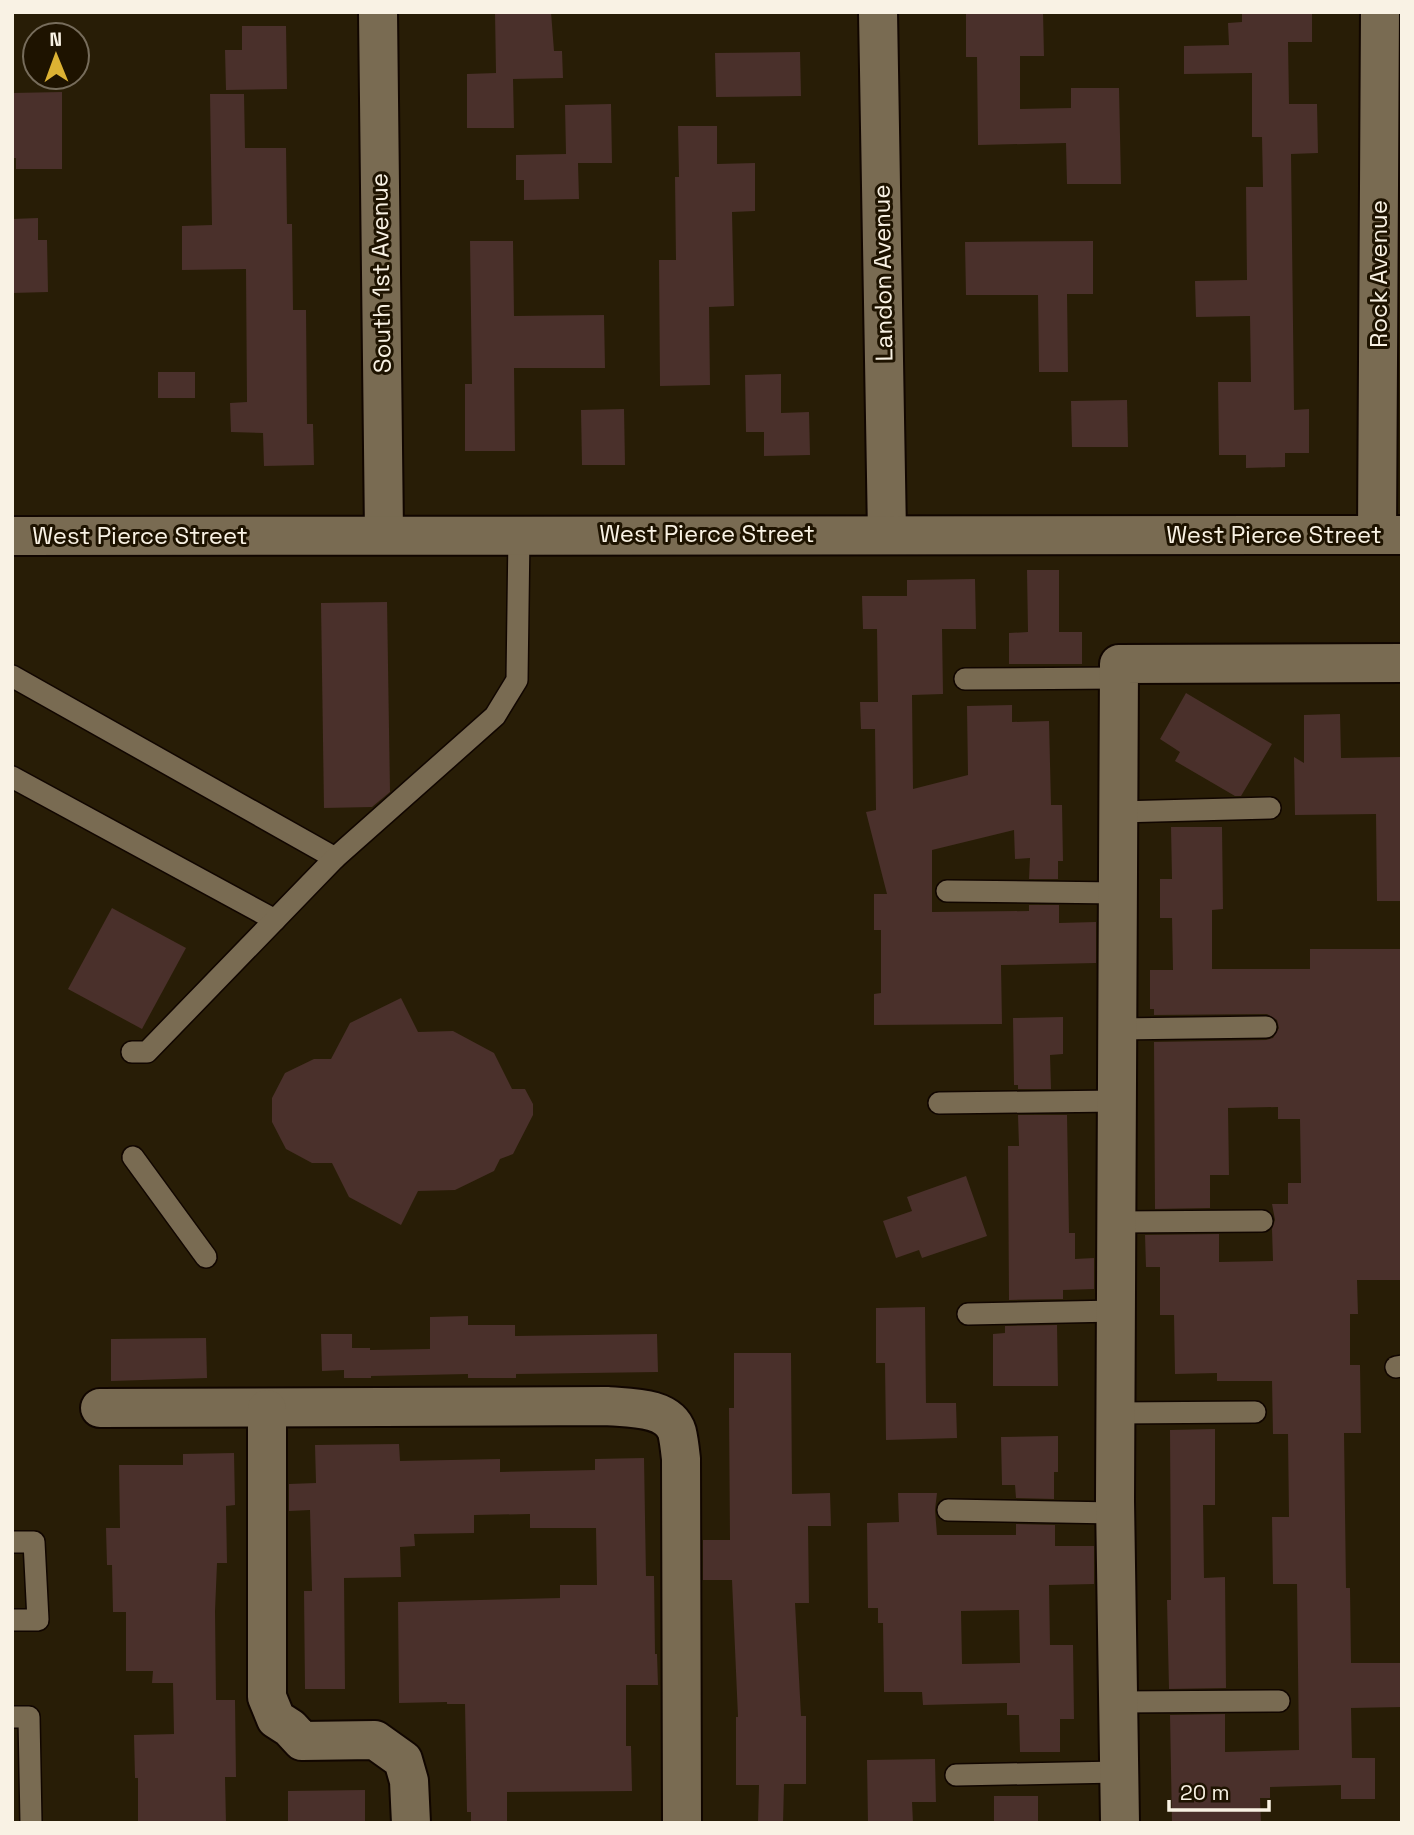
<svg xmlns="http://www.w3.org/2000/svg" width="1414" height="1835" font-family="'Space Grotesk',sans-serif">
<rect width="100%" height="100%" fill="#281d06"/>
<g fill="#4a302b" fill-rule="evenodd">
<polygon points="495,12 551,12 554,51 562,51 563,78 513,79 514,128 467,128 467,74 496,73"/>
<polygon points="966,12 1043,12 1044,56 1020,56 1020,109 1071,108 1071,88 1119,88 1121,184 1067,184 1066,143 978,145 977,57 966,57"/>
<polygon points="1242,12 1312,12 1312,42 1288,42 1289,104 1317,104 1318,153 1291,154 1294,410 1309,409 1309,453 1285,453 1285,467 1246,468 1246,455 1219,455 1218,382 1251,382 1250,316 1196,317 1195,281 1247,280 1246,187 1263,187 1262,137 1252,137 1252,73 1184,74 1184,46 1229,45 1228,23 1242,22"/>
<polygon points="242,26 286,26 287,89 226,90 225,50 242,50"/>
<polygon points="800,52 801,96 716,97 715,53"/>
<polygon points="62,92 62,169 16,169 16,158 12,158 12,93"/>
<polygon points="210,94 244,94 245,148 286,148 287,224 292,224 293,310 306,310 307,424 313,424 314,465 264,466 263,433 231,432 230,403 247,402 246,269 182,270 182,226 212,225"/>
<polygon points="611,104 612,163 578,163 579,199 524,200 524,180 516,180 516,155 566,154 565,105"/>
<polygon points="678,126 717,126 717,164 755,163 755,211 732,212 734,306 709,307 710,385 660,386 659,260 676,260 675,177 679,177"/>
<polygon points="38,218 38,240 47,240 48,292 12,293 12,219"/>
<polygon points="470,241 513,241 514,316 604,315 605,368 514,368 515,451 465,451 465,384 472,384"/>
<polygon points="1093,241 1093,294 1067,294 1068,372 1039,372 1038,295 966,295 965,242"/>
<rect x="158" y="372" width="37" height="26"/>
<polygon points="781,374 781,413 809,412 810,455 764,456 764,432 746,432 745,375"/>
<polygon points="1127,400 1128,447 1072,447 1071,401"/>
<polygon points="624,409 625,465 582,465 581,410"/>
<polygon points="1027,570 1059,570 1059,632 1082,632 1082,664 1009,664 1009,633 1028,632"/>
<polygon points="975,579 976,629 942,629 943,694 912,695 913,789 968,775 967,706 1012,705 1012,722 1049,721 1051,805 1062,805 1063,861 1058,861 1058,879 1029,879 1030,858 1015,859 1014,830 932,850 932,912 1029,911 1029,905 1059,905 1059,923 1096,922 1096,963 1001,965 1002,1024 874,1025 874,994 881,993 881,930 874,930 874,894 887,894 866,812 876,810 875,729 861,729 860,702 878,702 877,629 863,629 862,596 907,596 907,580"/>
<polygon points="387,602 390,792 372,807 324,808 321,603"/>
<polygon points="1186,693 1272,744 1241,796 1235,796 1175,761 1180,752 1160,739"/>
<polygon points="1340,714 1341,758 1402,757 1402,901 1377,901 1376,814 1295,815 1294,757 1304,763 1304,715"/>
<polygon points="1171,827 1222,827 1223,909 1212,910 1212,969 1310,969 1310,949 1402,949 1402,1280 1357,1280 1358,1314 1350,1314 1350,1365 1360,1365 1361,1433 1344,1433 1346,1588 1350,1588 1351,1663 1402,1663 1402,1707 1351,1708 1352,1758 1375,1758 1375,1799 1341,1799 1341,1785 1270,1787 1270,1798 1260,1798 1261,1823 1172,1823 1170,1715 1225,1714 1225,1752 1299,1750 1297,1584 1273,1584 1272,1517 1289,1517 1288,1434 1273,1434 1272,1381 1217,1381 1217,1373 1175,1374 1174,1315 1160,1315 1160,1267 1146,1267 1145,1235 1219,1234 1219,1262 1273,1261 1272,1229 1275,1220 1272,1204 1288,1204 1288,1183 1301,1183 1300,1119 1278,1119 1278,1107 1228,1108 1229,1175 1210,1175 1210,1208 1155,1209 1154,1042 1266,1040 1273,1038 1279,1028 1277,1020 1267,1014 1154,1015 1154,1009 1150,1009 1150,970 1173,970 1172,918 1160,918 1160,879 1172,879"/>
<polygon points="112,908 186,948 142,1029 68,989"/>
<polygon points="401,998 418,1032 453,1031 494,1053 512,1089 525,1089 533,1104 533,1115 513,1154 500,1159 494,1171 455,1190 418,1191 401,1225 349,1197 332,1163 312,1163 286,1149 272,1122 272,1098 285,1073 314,1059 331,1059 350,1023"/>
<polygon points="1063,1017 1063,1054 1050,1055 1051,1089 1018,1089 1018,1085 1014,1085 1013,1018"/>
<polygon points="1018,1115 1067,1115 1069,1233 1075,1233 1075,1259 1094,1258 1094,1289 1063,1290 1063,1299 1009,1300 1008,1146 1019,1146"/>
<polygon points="966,1176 987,1236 922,1258 919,1250 896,1258 883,1221 912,1211 907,1197"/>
<polygon points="925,1307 926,1403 956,1403 957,1438 886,1440 885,1363 876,1363 876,1308"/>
<polygon points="468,1316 468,1325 515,1325 515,1336 657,1334 658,1372 516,1374 516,1378 468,1378 468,1374 371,1376 371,1378 344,1378 344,1370 322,1371 321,1334 352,1334 352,1348 370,1348 370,1350 430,1349 430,1317"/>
<polygon points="1057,1325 1058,1386 993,1386 993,1334 1005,1333 1005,1326"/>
<polygon points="206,1338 207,1378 111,1381 111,1339"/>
<polygon points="734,1353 791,1353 792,1494 830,1493 831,1526 808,1526 809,1603 795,1603 801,1716 806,1716 806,1784 784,1784 783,1823 758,1823 759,1785 736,1785 736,1717 738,1717 732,1580 703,1580 703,1540 730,1540 729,1408 734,1408"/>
<polygon points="1215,1429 1215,1505 1203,1505 1204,1578 1225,1577 1226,1688 1169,1689 1167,1600 1171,1600 1170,1430"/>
<polygon points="1058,1436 1058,1472 1054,1472 1054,1499 1016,1498 1015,1485 1002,1485 1001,1437"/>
<polygon points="399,1444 400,1461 500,1459 500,1472 595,1470 595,1459 644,1458 646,1576 654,1576 655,1654 657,1654 658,1685 626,1685 626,1746 631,1746 632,1791 507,1792 507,1823 471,1823 471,1812 467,1812 465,1704 447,1704 447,1702 399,1703 398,1602 560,1598 560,1585 597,1585 596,1528 530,1528 530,1514 474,1515 474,1533 414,1534 415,1546 400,1547 401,1577 344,1578 345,1689 305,1689 304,1591 312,1591 310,1510 289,1511 289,1484 316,1483 315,1445"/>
<polygon points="234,1453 235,1505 226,1506 227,1563 217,1563 215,1611 216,1700 235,1700 236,1777 225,1777 226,1823 138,1823 138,1778 135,1778 134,1735 174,1734 173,1683 152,1683 153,1671 126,1671 126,1612 113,1612 112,1565 107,1565 106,1528 120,1528 119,1465 183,1465 183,1454"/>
<path d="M898,1493H937L935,1510L937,1535H1016V1524L1055,1525V1546H1094V1584L1049,1585L1050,1645H1073L1074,1719H1060V1752H1020L1019,1715H1007V1703L923,1705L922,1692H884L883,1623H878V1608H868L867,1523L899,1522ZM1019,1610L1020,1663L962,1664L961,1611Z"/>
<polygon points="935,1759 936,1802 912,1802 913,1823 868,1823 867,1760"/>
<polygon points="365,1790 365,1823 288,1823 288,1791"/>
<rect x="994" y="1796" width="44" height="27"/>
</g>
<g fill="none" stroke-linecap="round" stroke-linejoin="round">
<g stroke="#110600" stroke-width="24">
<g id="service">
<polyline points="12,676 335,858"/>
<polyline points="965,679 1119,678"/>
<polyline points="12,777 275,920"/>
<polyline points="1118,812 1270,808"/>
<polyline points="947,891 1118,893"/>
<polyline points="1117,1029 1266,1027"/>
<polyline points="132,1052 147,1052 335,858 495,716 517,680 519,534"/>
<polyline points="939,1103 1117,1101"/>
<polyline points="133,1157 206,1257"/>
<polyline points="1117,1222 1262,1221"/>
<polyline points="968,1314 1116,1311"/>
<polyline points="1396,1367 1402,1366"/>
<polyline points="1116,1413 1255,1412"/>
<polyline points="948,1510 1115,1513"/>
<polyline points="12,1542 34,1542 38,1620 12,1620"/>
<polyline points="1118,1702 1279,1701"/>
<polyline points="12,1717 29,1717 31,1823"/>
<polyline points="956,1775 1119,1772"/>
</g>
</g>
<g stroke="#110600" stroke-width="42">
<g id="minor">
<polyline points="378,12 384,534"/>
<polyline points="878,12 887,534"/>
<polyline points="1377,535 1380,12"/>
<polyline points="12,536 1402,535"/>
<path d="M100,1408L607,1406C629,1408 669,1406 677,1432C679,1440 680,1450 681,1459L682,1823"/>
<polyline points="267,1409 267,1697 276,1719 290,1728 302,1741 375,1740 403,1760 409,1781 411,1823"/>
<polyline points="1120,1823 1115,1501 1119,664 1402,663"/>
</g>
</g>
<use href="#service" stroke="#796b52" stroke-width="21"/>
<use href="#minor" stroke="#796b52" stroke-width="38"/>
</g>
<g text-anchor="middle" stroke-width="6" stroke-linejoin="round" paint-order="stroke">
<g font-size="24" fill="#f9f2e4" stroke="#1e1300">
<text transform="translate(381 273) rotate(-91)" y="8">South 1st Avenue</text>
<text transform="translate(883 273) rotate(-91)" y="8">Landon Avenue</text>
<text transform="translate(1379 274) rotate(-90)" y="8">Rock Avenue</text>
<text x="707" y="542">West Pierce Street</text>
<text x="1274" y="543">West Pierce Street</text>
<text x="140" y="544">West Pierce Street</text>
</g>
</g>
<rect width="1414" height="1835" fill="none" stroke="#f9f2e4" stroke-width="28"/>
<g transform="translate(56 56) rotate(359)"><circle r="33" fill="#1e1300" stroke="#766c5b" stroke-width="2"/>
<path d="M0-5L12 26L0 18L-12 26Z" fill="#dcb233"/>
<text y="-10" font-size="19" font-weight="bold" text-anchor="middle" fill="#f9f2e4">N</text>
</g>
<path d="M1169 1800v10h100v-10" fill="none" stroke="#f9f2e4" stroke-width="3.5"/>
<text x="1180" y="1800" font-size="21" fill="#f9f2e4" stroke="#1e1300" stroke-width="5" paint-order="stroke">20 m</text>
</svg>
